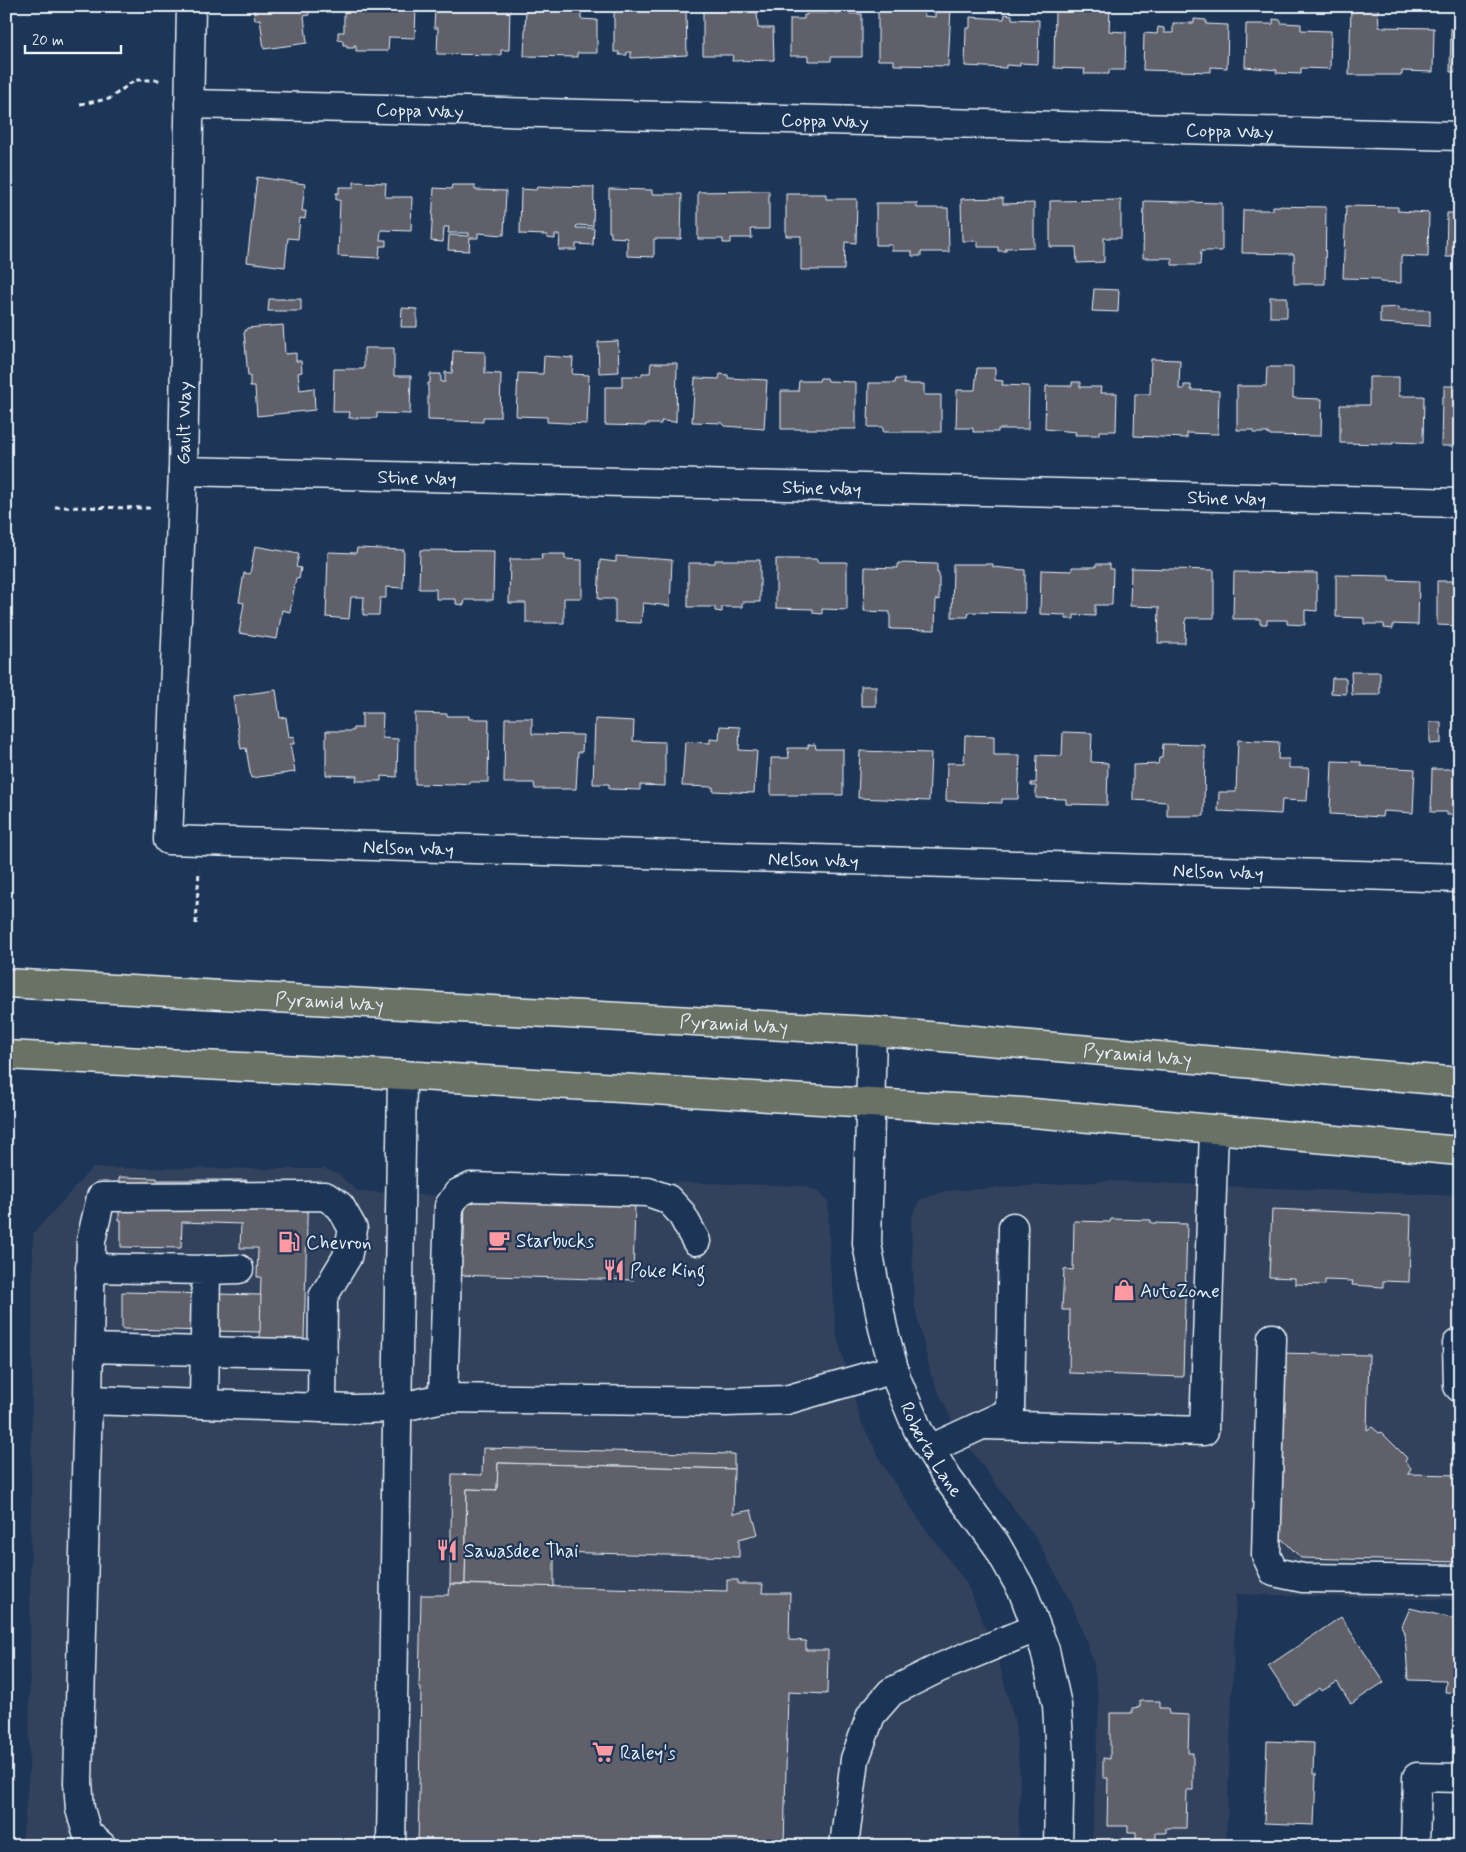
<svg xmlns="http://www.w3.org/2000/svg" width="1466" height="1852" font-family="Mynerve,sans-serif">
<rect width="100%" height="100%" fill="#1d3557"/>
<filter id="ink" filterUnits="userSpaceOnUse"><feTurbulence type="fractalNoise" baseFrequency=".02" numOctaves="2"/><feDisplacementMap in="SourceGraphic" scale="10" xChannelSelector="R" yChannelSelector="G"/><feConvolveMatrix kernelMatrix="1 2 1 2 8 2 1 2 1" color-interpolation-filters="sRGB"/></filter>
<g filter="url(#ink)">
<g fill="#31425d">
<polygon points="92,1168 325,1169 338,1174 357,1191 439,1196 455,1182 469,1176 803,1186 818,1191 828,1202 830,1266 836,1333 861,1422 887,1472 925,1528 967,1584 997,1656 1015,1723 1020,1778 1018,1846 22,1846 29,1773 33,1234"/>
<polygon points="1111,1181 1460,1196 1460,1600 1236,1594 1226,1846 1092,1846 1099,1704 1093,1660 1073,1606 1037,1540 956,1430 931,1375 914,1303 911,1218 920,1200 945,1191"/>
</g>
<g fill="#61616b" stroke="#e8f1f8">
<polygon points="253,6 316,6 308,8 309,15 304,16 307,43 264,49 260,19 255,20"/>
<polygon points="344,6 416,6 415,38 389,37 388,51 356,51 356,45 354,45 354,48 347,48 347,45 343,45 343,41 338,40 338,32 344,32"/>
<polygon points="435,6 510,6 509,50 501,50 501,55 437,54 438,28 434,28"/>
<polygon points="553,6 581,8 581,19 597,20 597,53 577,53 577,57 524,56 526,7 552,8"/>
<polygon points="622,6 660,6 660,10 686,9 687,55 631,58 631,52 627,52 627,55 619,55 619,52 614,52 614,8 622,8"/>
<polygon points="729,6 738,6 738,12 757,12 758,28 773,28 774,60 732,61 733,55 703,55 703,11 730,11"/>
<polygon points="878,6 924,6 924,16 935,17 935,7 951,8 948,66 894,65 894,60 878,60"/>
<polygon points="1351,8 1378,8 1379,27 1434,28 1433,72 1402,71 1402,75 1349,75"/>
<polygon points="828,9 834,9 834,13 862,14 862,57 831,57 831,61 808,61 808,56 790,56 790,19 804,19 804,15 807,15 807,13 828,13"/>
<polygon points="1055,10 1110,11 1109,31 1126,32 1125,70 1109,70 1109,74 1084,74 1085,69 1054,68"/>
<polygon points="1005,14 1012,15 1012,19 1039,20 1038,64 1020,63 1020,66 1006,65 1006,68 965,66 966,28 970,28 970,17 1004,19"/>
<polygon points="1194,19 1206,20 1206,24 1228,25 1227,68 1211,67 1211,72 1143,70 1144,33 1157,34 1158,27 1164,28 1164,33 1173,33 1173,23 1194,23"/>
<polygon points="1273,19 1281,20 1281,23 1301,24 1301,30 1331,31 1330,69 1301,68 1301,74 1276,73 1277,70 1245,67 1246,24 1273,24"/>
<polygon points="1451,28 1460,29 1460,72 1450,72"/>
<polygon points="257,177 305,184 302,211 306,211 305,219 300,218 298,239 288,238 285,267 247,262"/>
<polygon points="354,182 386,183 385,197 412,197 411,231 381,230 380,240 386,240 386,246 380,246 379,258 338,256 340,200 336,200 336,193 339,193 339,187 354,187"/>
<polygon points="452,185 475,185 475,190 506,191 504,235 478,233 478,238 470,238 469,251 448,250 449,235 469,236 469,233 448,233 449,227 444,227 443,242 431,241 434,188 451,189"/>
<polygon points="553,186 594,187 593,226 577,225 576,228 594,228 593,245 576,244 576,250 559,250 560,235 555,235 555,239 547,238 547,235 520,234 521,189 536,190 537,187 553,188"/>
<polygon points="609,189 652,190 652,194 682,194 681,239 654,239 654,257 627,256 627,238 611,237 611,232 609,232"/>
<polygon points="753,191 769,191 769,229 751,229 752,238 731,238 731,243 723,243 723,239 698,239 698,192"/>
<polygon points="786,194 826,194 826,199 857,199 856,243 845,242 844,270 801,270 801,236 786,236"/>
<polygon points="1003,198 1003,204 1034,203 1034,247 1006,248 1006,251 998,251 998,247 978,247 978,241 962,241 961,199"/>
<polygon points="1121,200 1121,238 1104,238 1104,262 1077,263 1076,247 1050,247 1050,201"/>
<polygon points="1144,201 1222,203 1222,251 1201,251 1200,265 1172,265 1172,258 1143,258"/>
<polygon points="876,203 917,203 917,208 948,208 949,252 921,252 921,256 912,256 912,251 892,251 892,245 876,245"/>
<polygon points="1273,206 1326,207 1325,284 1294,284 1294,254 1242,253 1243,210 1273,210"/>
<polygon points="1346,206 1398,207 1398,211 1429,213 1428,257 1401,256 1401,283 1380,282 1380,279 1343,278"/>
<polygon points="1447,213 1460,213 1460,257 1446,257"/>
<polygon points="1094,289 1119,290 1118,312 1092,311"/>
<rect x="1270" y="297" width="17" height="20"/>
<polygon points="269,299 301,299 301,311 268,311"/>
<polygon points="1399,307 1399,310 1430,310 1430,326 1380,323 1380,308"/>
<polygon points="402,308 417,309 417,327 401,327"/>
<polygon points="283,325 285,354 296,353 296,361 301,361 302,372 298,373 300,390 314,388 315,410 257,416 255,387 250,387 250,376 248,376 244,333 247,328"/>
<polygon points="618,341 619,372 599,373 598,342"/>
<polygon points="364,348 394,348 394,376 411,376 410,414 377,413 377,418 349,418 350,412 333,412 334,369 364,369"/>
<polygon points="453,351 485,352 485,373 501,374 500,417 483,417 483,422 428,420 428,383 430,383 430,374 441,374 441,382 445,382 445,372 452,373"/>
<polygon points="544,356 573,358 572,374 589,375 587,424 547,422 547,417 516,416 518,373 543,374"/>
<polygon points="1151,359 1180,360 1179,389 1184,389 1184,385 1191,385 1191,390 1219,391 1218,434 1187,433 1187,438 1134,436 1135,394 1150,394"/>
<polygon points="651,363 677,363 676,422 661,421 661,424 646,424 646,426 605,425 605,387 622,387 622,376 642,376 642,373 650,373"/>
<polygon points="1267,367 1293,367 1293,398 1322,399 1321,436 1268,435 1268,433 1253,433 1253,430 1237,430 1237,386 1266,386"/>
<polygon points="977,368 995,368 995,380 1003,381 1002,385 1029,386 1028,429 998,429 998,432 973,432 973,428 956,428 957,390 975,390"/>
<polygon points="720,374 728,375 728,378 767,380 764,429 724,426 723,423 692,422 695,378 719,379"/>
<polygon points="1369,377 1399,377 1399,396 1424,396 1423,443 1393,442 1393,444 1340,443 1340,405 1369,405"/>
<polygon points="820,378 827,378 828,381 856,382 856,429 781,429 781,391 798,391 799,381 819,381"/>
<polygon points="896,379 904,379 904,384 924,384 924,395 941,395 941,432 883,432 883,427 868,427 869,383 895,383"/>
<polygon points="1072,382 1080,382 1080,387 1101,387 1100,393 1117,393 1116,431 1099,431 1099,435 1075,435 1076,432 1045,429 1046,386 1072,386"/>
<polygon points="1444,386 1460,386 1460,446 1441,446 1442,397 1444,397"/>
<polygon points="255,546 299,554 296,567 301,568 299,579 296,578 290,612 282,610 277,639 239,633 244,603 239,602 244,573 250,574"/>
<polygon points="357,548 404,550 403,588 386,587 386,598 380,598 379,615 363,615 364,597 351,597 349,619 326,617 328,552 356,553"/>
<polygon points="420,550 494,551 493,600 465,600 464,605 456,604 456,599 436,599 436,589 419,589"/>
<polygon points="541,554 565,554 565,559 582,560 582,598 564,598 564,623 526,623 526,603 509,603 510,559 542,559"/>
<polygon points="616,556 672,560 670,606 643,603 641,623 615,622 615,599 598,599 600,560 616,562"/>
<polygon points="776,559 817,559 817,562 847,562 847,610 822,609 822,614 813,613 813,609 776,608"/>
<polygon points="715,560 760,560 760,602 742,602 742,607 722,607 722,612 715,611 715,607 688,607 688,563 715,563"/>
<polygon points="898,563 937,564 937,573 939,573 939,600 936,599 935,630 890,629 890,612 864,611 865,567 898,568"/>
<polygon points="953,564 993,564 993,567 1025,570 1025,613 969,612 968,617 952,617"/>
<polygon points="1096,564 1110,564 1110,569 1113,569 1112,605 1095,605 1095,616 1074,615 1074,619 1066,619 1066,615 1040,614 1041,570 1072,571 1072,567 1096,567"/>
<polygon points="1131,568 1214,570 1214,618 1186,618 1185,643 1158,643 1159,607 1130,606"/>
<polygon points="1234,572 1317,573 1317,611 1305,610 1305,625 1287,624 1287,620 1267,620 1267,624 1260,624 1260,619 1233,619"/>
<polygon points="1336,575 1389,576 1389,580 1419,581 1418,625 1393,624 1393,629 1384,628 1384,624 1364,624 1364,618 1336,617"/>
<polygon points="1454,580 1460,580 1460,626 1437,625 1437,581 1454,581"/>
<polygon points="1351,672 1380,672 1380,695 1352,695"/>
<polygon points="1332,678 1346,678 1346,694 1331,693"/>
<rect x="861" y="686" width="15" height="20"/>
<polygon points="276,690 280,718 286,717 289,737 294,736 294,744 290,744 295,772 251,778 246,748 241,749 233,696"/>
<polygon points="362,713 383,713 382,738 398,739 397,777 381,776 381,781 356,781 357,776 326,775 326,731 353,731 353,728 362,728"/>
<polygon points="415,713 447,714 447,716 469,716 469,719 489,719 488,782 470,782 470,784 455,783 455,785 415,784"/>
<polygon points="505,718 532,718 532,734 583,735 582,752 578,752 576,789 535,789 534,783 504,783"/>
<polygon points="595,719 634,721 633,741 665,742 665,786 640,785 640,790 609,789 609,784 593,784"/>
<polygon points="1430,722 1441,722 1441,743 1430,744"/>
<polygon points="720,726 740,727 739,750 757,751 754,793 713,791 713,787 682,786 685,742 710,743 710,739 719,740"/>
<polygon points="1063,732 1092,733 1091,762 1108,763 1107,805 1066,804 1066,799 1036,798 1036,786 1031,786 1031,783 1036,783 1037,755 1062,756"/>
<polygon points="965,735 994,736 994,755 1020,755 1018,799 1002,799 1002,803 946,801 947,763 964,763"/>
<polygon points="1238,740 1279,742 1278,759 1289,759 1289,768 1309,768 1307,801 1282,800 1281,814 1218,811 1219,792 1236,792"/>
<polygon points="815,744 816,749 843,749 843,795 771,795 771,758 789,758 788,748 808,748 808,745"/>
<polygon points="1163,744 1205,745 1204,816 1167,816 1167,802 1133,800 1133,765 1158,764 1159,758 1162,758"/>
<polygon points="860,751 931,753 929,801 858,798"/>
<polygon points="1332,761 1361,762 1361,766 1415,769 1413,813 1383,811 1382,817 1330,814"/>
<polygon points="1459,765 1460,815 1447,815 1447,812 1431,812 1432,769 1459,769"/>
<polygon points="119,1177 157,1178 157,1180 247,1180 247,1182 308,1182 304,1341 259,1340 261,1277 257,1277 258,1248 240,1248 241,1224 182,1222 181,1248 121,1247 121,1220 119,1220"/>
<polygon points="465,1199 635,1204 633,1280 455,1275 455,1241 464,1241"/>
<polygon points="1272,1209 1411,1215 1409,1282 1383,1281 1383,1287 1352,1285 1353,1281 1325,1280 1325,1285 1295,1284 1295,1278 1269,1277"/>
<polygon points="1111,1219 1151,1220 1151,1223 1187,1224 1183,1377 1069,1373 1070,1310 1062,1310 1064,1269 1073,1270 1074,1221 1110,1222"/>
<polygon points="122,1292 261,1295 260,1332 122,1329"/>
<polygon points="1279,1353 1369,1355 1367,1430 1372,1427 1379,1433 1381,1432 1407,1458 1405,1461 1411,1468 1408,1474 1460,1475 1460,1562 1301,1558 1276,1533"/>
<polygon points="483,1448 734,1454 734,1469 498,1463 497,1490 467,1489 465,1584 450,1584 452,1474 482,1475"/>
<polygon points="498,1463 734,1469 733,1514 751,1510 758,1534 739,1539 739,1557 554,1552 554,1587 465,1584 467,1489 497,1490"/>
<polygon points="727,1580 738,1580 738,1584 763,1584 762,1593 790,1593 789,1640 806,1641 806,1650 828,1650 827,1694 788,1692 784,1846 418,1846 421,1688 419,1688 421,1595 449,1595 450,1584 727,1591"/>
<polygon points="1410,1608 1451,1618 1460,1618 1460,1693 1445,1692 1446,1681 1408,1680 1405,1633 1402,1626"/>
<polygon points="1341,1617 1384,1682 1351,1704 1337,1682 1322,1691 1320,1688 1294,1705 1268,1666"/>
<polygon points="1140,1701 1160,1701 1160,1708 1168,1708 1169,1714 1189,1715 1188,1753 1193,1753 1193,1790 1187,1790 1186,1828 1166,1828 1166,1833 1156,1833 1156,1839 1136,1839 1136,1832 1128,1832 1128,1826 1107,1826 1108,1778 1103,1778 1103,1758 1110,1759 1110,1713 1132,1713 1132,1708 1140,1707"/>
<polygon points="1267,1741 1314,1743 1313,1774 1316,1774 1314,1825 1264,1823"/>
</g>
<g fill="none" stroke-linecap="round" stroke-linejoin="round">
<g stroke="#e8f1f8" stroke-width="31">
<g id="minor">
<path id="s1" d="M191,6L183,471L168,840L1460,878"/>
<path id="s2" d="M189,104L1460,136"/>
<path id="s3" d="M183,471L1460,503"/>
<path id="s4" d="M872,1031L867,1244L883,1328L897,1380L918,1430L948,1479L996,1544L1023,1592L1045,1650L1057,1705L1060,1759L1058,1846"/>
<polyline points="90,1268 206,1270 204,1404"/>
<polyline points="206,1270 239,1269"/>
<polyline points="1272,1338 1266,1555 1274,1572 1303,1578 1460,1580"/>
<polyline points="1460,1344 1457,1344 1458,1386 1460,1388"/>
<polyline points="89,1348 323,1354"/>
<polyline points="443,1398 449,1206 458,1193 471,1187 648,1192 668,1199 681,1213 696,1241"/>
<polyline points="88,1400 91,1241 101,1197 325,1196 340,1206 353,1229 347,1257 323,1297 322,1408"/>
<polyline points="983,1425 1204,1431 1214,1129"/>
<polyline points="930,1449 1010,1412 1013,1227"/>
<polyline points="102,1846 87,1833 80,1809 78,1782 88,1400 353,1409 397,1408 443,1398 726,1402 786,1400 894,1369"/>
<polyline points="391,1846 402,1075"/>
<polyline points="844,1846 855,1759 871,1715 891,1692 939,1668 1036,1628"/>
<polyline points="1415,1846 1417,1777 1460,1778"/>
</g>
</g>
<g stroke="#e8f1f8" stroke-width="31">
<g id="major">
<path id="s5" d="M6,983L872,1031L1460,1082"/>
<polyline points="6,1055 402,1075 1022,1112 1460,1151"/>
</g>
</g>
<g stroke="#e8f1f8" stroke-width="3" stroke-dasharray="5 4" stroke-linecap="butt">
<polyline points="80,104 109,99 135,80 161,80"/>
<polyline points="55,507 152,508"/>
<polyline points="196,924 199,870"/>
</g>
<use href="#minor" stroke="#1d3557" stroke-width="28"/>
<use href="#major" stroke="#6a7165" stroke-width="28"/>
</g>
</g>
<defs>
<g id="cafe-bare" transform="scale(1.725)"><path d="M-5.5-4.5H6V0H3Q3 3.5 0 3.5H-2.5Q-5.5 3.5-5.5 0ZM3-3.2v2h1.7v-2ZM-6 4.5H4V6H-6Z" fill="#ff9aa2" stroke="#1d3557" stroke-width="2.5" paint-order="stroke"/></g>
<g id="fuel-bare" transform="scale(1.725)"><path d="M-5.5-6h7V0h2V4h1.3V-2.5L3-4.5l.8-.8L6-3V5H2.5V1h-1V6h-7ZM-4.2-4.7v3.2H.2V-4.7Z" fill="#ff9aa2" stroke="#1d3557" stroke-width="2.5" paint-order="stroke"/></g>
<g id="restaurant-bare" transform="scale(1.725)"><path d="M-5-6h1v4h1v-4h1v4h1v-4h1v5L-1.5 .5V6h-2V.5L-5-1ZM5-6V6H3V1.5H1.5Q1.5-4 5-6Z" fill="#ff9aa2" stroke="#1d3557" stroke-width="2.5" paint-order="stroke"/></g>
<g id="shop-bare" transform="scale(1.725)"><path d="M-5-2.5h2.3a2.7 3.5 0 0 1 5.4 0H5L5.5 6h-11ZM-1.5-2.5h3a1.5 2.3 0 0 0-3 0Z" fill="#ff9aa2" stroke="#1d3557" stroke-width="2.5" paint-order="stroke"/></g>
<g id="supermarket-bare" transform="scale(1.725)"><path d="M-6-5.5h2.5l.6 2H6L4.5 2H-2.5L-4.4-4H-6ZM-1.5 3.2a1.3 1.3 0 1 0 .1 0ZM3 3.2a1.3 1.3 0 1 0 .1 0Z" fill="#ff9aa2" stroke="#1d3557" stroke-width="2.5" paint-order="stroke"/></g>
</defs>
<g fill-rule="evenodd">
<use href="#cafe-bare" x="499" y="1240"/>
<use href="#fuel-bare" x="289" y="1242"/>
<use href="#restaurant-bare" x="614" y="1270"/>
<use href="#shop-bare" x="1124" y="1290"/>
<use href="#restaurant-bare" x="447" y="1550"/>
<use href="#supermarket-bare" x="603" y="1752"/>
</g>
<g text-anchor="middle" stroke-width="4.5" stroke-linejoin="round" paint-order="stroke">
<g font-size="19" fill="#e8f1f8" stroke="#1d3557">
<text dy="7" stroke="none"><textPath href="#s2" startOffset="231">Coppa Way</textPath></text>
<text dy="7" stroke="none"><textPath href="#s2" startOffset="636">Coppa Way</textPath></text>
<text dy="7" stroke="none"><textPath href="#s2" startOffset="1041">Coppa Way</textPath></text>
<text transform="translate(183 423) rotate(-89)" y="7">Gault Way</text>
<text dy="7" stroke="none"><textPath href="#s3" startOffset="234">Stine Way</textPath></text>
<text dy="7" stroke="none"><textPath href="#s3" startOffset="639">Stine Way</textPath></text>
<text dy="7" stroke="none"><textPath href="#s3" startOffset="1044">Stine Way</textPath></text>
<text dy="7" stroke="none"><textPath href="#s1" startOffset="1075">Nelson Way</textPath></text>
<text dy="7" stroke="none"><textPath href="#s1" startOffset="1480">Nelson Way</textPath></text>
<text dy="7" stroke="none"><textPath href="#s1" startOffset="1885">Nelson Way</textPath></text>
<text dy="7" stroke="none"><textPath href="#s5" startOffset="324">Pyramid Way</textPath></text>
<text dy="7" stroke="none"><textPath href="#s5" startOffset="729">Pyramid Way</textPath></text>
<text dy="7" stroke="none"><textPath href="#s5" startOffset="1134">Pyramid Way</textPath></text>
<text dy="7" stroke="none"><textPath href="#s4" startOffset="430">Roberta Lane</textPath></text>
</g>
<g font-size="19" fill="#e8f1f8" stroke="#1d3557" text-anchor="start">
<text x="516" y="1247">Starbucks</text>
<text x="306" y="1249">Chevron</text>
<text x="630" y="1277">Poke King</text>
<text x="1140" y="1297">AutoZone</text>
<text x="464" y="1557">Sawasdee Thai</text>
<text x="620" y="1759">Raley's</text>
</g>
</g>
<rect width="1466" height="1852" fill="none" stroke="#1d3557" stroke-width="25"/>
<rect x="12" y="12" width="1441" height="1827" fill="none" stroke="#e8f1f8" stroke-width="2" filter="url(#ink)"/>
<path d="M25 45v8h96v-8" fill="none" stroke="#e8f1f8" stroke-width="2.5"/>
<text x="32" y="45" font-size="15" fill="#e8f1f8" stroke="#1d3557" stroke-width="4" paint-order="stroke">20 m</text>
</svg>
